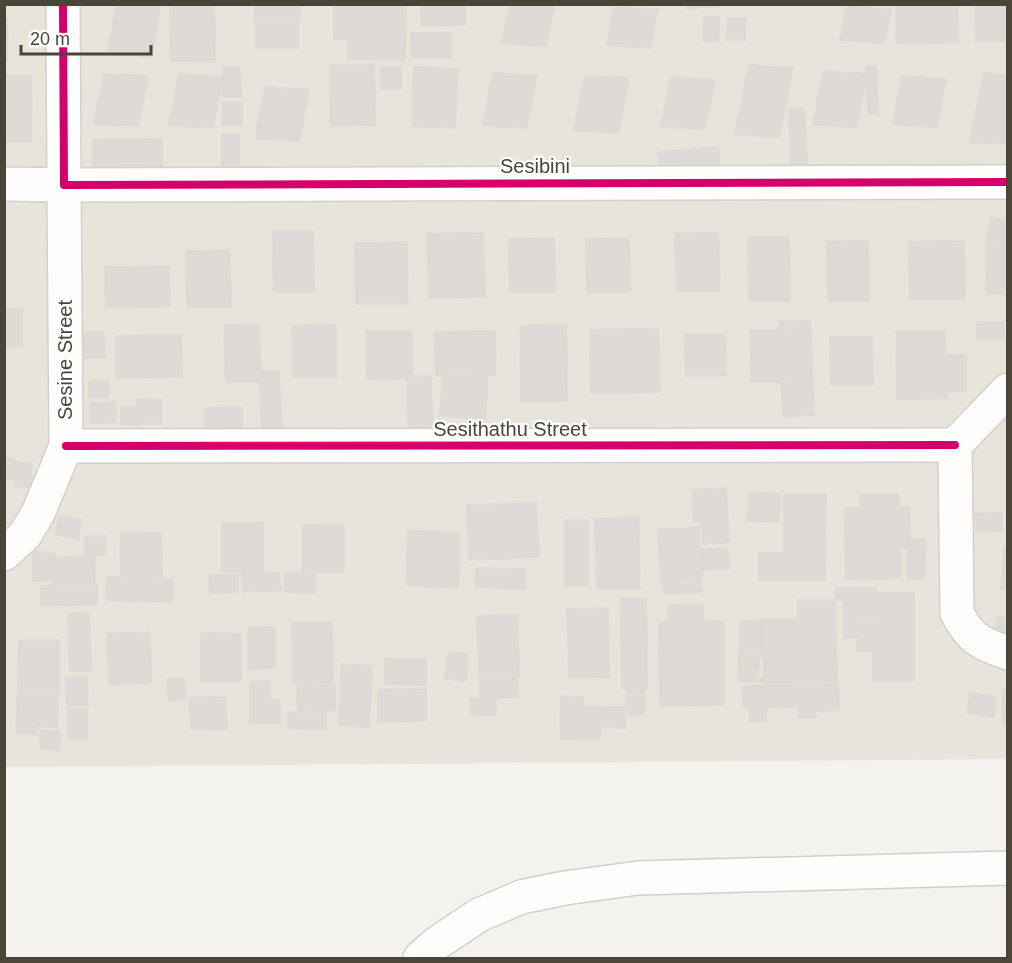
<svg xmlns="http://www.w3.org/2000/svg" width="1012" height="963" font-family="Helvetica,sans-serif">
<rect width="100%" height="100%" fill="#f4f2ee"/>
<polygon fill="#e7e4dc" points="4,5 1007,5 1007,759 5,767"/>
<g fill="#dedbd6" stroke="#dcd9d4" stroke-width="1.5">
<polygon points="117,4 161,4 151,57 107,54"/>
<polygon points="170,4 214,4 215,62 171,61"/>
<rect x="255" y="4" width="45" height="18"/>
<polygon points="334,4 406,4 405,60 348,59 348,39 334,39"/>
<polygon points="421,4 465,4 465,25 422,26"/>
<polygon points="510,4 555,4 546,46 502,43"/>
<polygon points="687,4 720,4 720,6 687,9"/>
<polygon points="896,4 957,4 958,42 896,43"/>
<polygon points="975,4 1008,4 1008,41 976,41"/>
<polygon points="847,6 891,9 884,43 840,40"/>
<polygon points="614,7 658,9 650,48 607,45"/>
<polygon points="704,17 719,17 718,42 703,41"/>
<polygon points="728,18 746,18 745,40 727,40"/>
<polygon points="4,19 8,19 7,60 4,60"/>
<rect x="256" y="23" width="42" height="25"/>
<polygon points="411,33 451,33 452,58 411,58"/>
<polygon points="374,64 375,125 331,126 330,65"/>
<polygon points="749,65 793,68 779,137 735,135"/>
<polygon points="876,66 878,114 868,114 866,67"/>
<polygon points="223,67 240,67 241,97 223,97"/>
<polygon points="380,67 401,67 401,89 381,89"/>
<polygon points="414,67 458,69 455,128 412,126"/>
<polygon points="823,71 867,74 856,127 813,125"/>
<polygon points="493,73 537,76 526,128 483,125"/>
<polygon points="984,73 1008,75 1008,144 970,142"/>
<polygon points="104,74 148,76 138,126 94,124"/>
<polygon points="179,74 223,77 213,128 169,125"/>
<polygon points="4,76 32,76 31,142 4,142"/>
<polygon points="585,76 629,78 618,133 574,130"/>
<polygon points="902,76 946,79 937,127 893,124"/>
<polygon points="671,77 715,80 705,129 661,127"/>
<polygon points="265,87 309,90 299,141 255,138"/>
<polygon points="223,102 242,102 242,125 222,125"/>
<polygon points="804,108 807,164 791,164 789,109"/>
<rect x="222" y="134" width="17" height="31"/>
<polygon points="162,139 162,168 93,169 93,140"/>
<polygon points="718,147 720,164 660,170 658,152"/>
<polygon points="991,217 1008,221 1008,248 986,244"/>
<polygon points="273,231 313,231 314,292 274,292"/>
<polygon points="483,233 485,297 429,298 427,234"/>
<polygon points="718,233 720,291 677,291 675,234"/>
<polygon points="748,237 789,237 790,301 749,301"/>
<polygon points="554,238 555,292 510,292 509,239"/>
<polygon points="629,238 630,292 587,292 586,239"/>
<polygon points="868,241 869,301 828,301 827,242"/>
<polygon points="964,241 965,299 910,299 909,242"/>
<polygon points="407,242 408,304 356,304 355,243"/>
<polygon points="986,244 1008,244 1008,294 987,294"/>
<polygon points="229,250 231,307 187,307 186,251"/>
<polygon points="169,266 170,306 106,307 105,267"/>
<polygon points="4,309 22,309 22,346 4,347"/>
<polygon points="810,321 814,415 783,417 779,322"/>
<rect x="977" y="322" width="27" height="17"/>
<polygon points="259,324 261,382 226,382 224,325"/>
<polygon points="336,325 336,377 293,377 292,326"/>
<polygon points="566,325 567,401 521,402 520,326"/>
<polygon points="658,329 660,392 591,393 590,330"/>
<polygon points="750,330 789,330 790,382 751,382"/>
<polygon points="366,331 412,331 412,378 367,379"/>
<polygon points="495,331 496,374 436,376 435,332"/>
<polygon points="896,331 945,331 947,398 897,399"/>
<polygon points="84,332 104,332 105,358 84,358"/>
<polygon points="685,334 725,334 726,376 686,376"/>
<polygon points="181,335 182,377 116,378 116,336"/>
<polygon points="830,337 872,337 873,385 831,385"/>
<rect x="946" y="355" width="20" height="36"/>
<polygon points="259,371 279,371 282,427 262,427"/>
<polygon points="443,371 488,374 485,419 440,416"/>
<polygon points="407,376 431,376 433,427 408,427"/>
<polygon points="90,380 109,381 108,398 89,397"/>
<polygon points="137,399 161,400 161,424 137,424"/>
<polygon points="115,402 116,422 91,423 90,403"/>
<polygon points="121,407 137,407 137,425 121,424"/>
<polygon points="242,407 242,427 205,428 204,408"/>
<polygon points="4,458 14,459 13,480 4,479"/>
<polygon points="16,462 32,464 30,487 15,486"/>
<polygon points="726,488 729,542 703,544 702,522 694,522 692,490"/>
<polygon points="750,492 780,494 779,522 747,521"/>
<polygon points="784,494 826,494 825,580 759,580 759,553 784,553"/>
<polygon points="898,494 899,507 909,507 910,548 900,548 901,578 846,579 845,508 860,508 860,495"/>
<polygon points="536,503 539,557 469,560 467,505"/>
<polygon points="1002,513 1002,531 976,532 975,514"/>
<polygon points="59,516 81,520 79,539 56,535"/>
<polygon points="638,517 640,589 597,589 595,519"/>
<polygon points="565,520 588,520 588,585 565,586"/>
<rect x="222" y="523" width="41" height="49"/>
<polygon points="344,524 344,572 303,572 303,525"/>
<polygon points="699,527 702,576 661,580 658,530"/>
<polygon points="408,530 460,533 458,588 406,585"/>
<polygon points="120,532 161,533 162,577 121,577"/>
<polygon points="85,536 106,536 105,555 85,555"/>
<polygon points="912,539 926,539 924,579 907,579 908,548 911,548"/>
<polygon points="1004,547 1008,547 1008,589 1001,589"/>
<polygon points="728,548 729,568 703,570 701,550"/>
<polygon points="33,552 54,552 54,558 94,557 95,584 53,585 54,580 33,581"/>
<polygon points="476,568 525,569 525,589 475,587"/>
<polygon points="285,572 316,574 315,593 285,592"/>
<polygon points="279,573 281,590 243,592 242,574"/>
<polygon points="209,575 238,575 238,592 210,593"/>
<polygon points="107,577 173,580 172,602 106,600"/>
<polygon points="701,577 702,592 664,594 663,579"/>
<polygon points="97,585 97,604 41,606 41,586"/>
<polygon points="836,588 876,588 876,620 857,620 857,638 844,638 844,600 836,600"/>
<polygon points="878,593 914,593 914,681 873,681 873,651 857,651 859,621 878,621"/>
<polygon points="621,598 646,599 647,689 622,689"/>
<polygon points="798,600 835,600 837,682 764,683 763,619 798,619"/>
<polygon points="703,604 703,621 724,622 724,705 660,706 659,622 668,622 668,605"/>
<polygon points="608,608 609,677 569,678 567,609"/>
<polygon points="89,613 91,671 70,671 68,614"/>
<polygon points="517,615 519,676 479,677 477,616"/>
<polygon points="997,617 1008,619 1008,639 993,636"/>
<polygon points="763,620 763,655 740,654 740,621"/>
<polygon points="332,622 333,683 293,683 292,623"/>
<polygon points="275,627 275,668 248,669 248,628"/>
<polygon points="149,632 152,682 109,685 107,634"/>
<polygon points="201,633 241,634 241,682 201,682"/>
<polygon points="19,640 59,640 59,690 18,689"/>
<polygon points="448,653 468,654 466,681 445,679"/>
<polygon points="739,655 760,656 757,677 763,678 763,682 738,681"/>
<polygon points="385,659 426,659 426,685 385,684"/>
<polygon points="342,664 372,666 369,727 339,725"/>
<polygon points="87,677 88,705 67,706 66,678"/>
<polygon points="184,678 186,699 168,701 167,679"/>
<polygon points="517,678 518,697 496,698 496,714 471,715 470,699 480,699 480,679"/>
<polygon points="269,681 270,700 280,700 280,723 250,723 250,682"/>
<polygon points="838,684 839,710 815,711 816,718 799,718 799,706 766,707 766,721 750,722 750,707 743,707 742,686"/>
<polygon points="335,685 336,710 298,712 297,686"/>
<polygon points="426,689 426,721 378,722 378,690"/>
<polygon points="644,689 645,714 628,715 626,691"/>
<polygon points="1002,690 1008,690 1008,725 1003,725"/>
<polygon points="18,691 58,692 57,727 37,726 36,734 16,733"/>
<polygon points="970,693 996,696 994,717 967,713"/>
<polygon points="561,696 583,697 583,706 625,707 625,728 601,727 600,740 560,739"/>
<polygon points="225,697 227,729 205,730 205,728 191,729 189,698"/>
<rect x="68" y="709" width="19" height="30"/>
<polygon points="288,712 326,713 326,729 288,728"/>
<polygon points="40,730 60,731 59,750 40,748"/>
</g>
<g fill="none" stroke-linecap="round" stroke-linejoin="round">
<g stroke="#d2d0cb" stroke-width="36">
<g id="minor">
<polyline points="63,4 64,185 1008,182"/>
<polyline points="4,184 64,185 66,446 38,513 25,535 4,554"/>
<path d="M1008,390L955,445L957,613C971,640 980,643 1008,653"/>
<polyline points="66,446 955,445"/>
<polyline points="420,958 437,943 479,915 521,897 565,888 638,878 1008,868"/>
</g>
</g>
<use href="#minor" stroke="#fdfdfc" stroke-width="33"/>
<g stroke="#fff" stroke-width="11">
<g id="cycleway">
<polyline points="63,4 64,185 1008,182"/>
<polyline points="66,446 955,445"/>
</g>
</g>
<use href="#cycleway" stroke="#d6006c" stroke-width="8"/>
</g>
<g text-anchor="middle" stroke-width="4.5" stroke-linejoin="round" paint-order="stroke">
<g font-size="20" fill="#4b4439" stroke="#fff">
<text x="535" y="173">Sesibini</text>
<text transform="translate(65 360) rotate(-90)" y="7">Sesine Street</text>
<text x="510" y="436">Sesithathu Street</text>
</g>
</g>
<rect width="1012" height="963" fill="none" stroke="#4b4439" stroke-width="12"/>
<path d="M21 45v9h130v-9" fill="none" stroke="#4b4439" stroke-width="3"/>
<text x="30" y="45" font-size="18" fill="#4b4439" stroke="#ffffff" stroke-width="4.5" paint-order="stroke">20 m</text>
</svg>
